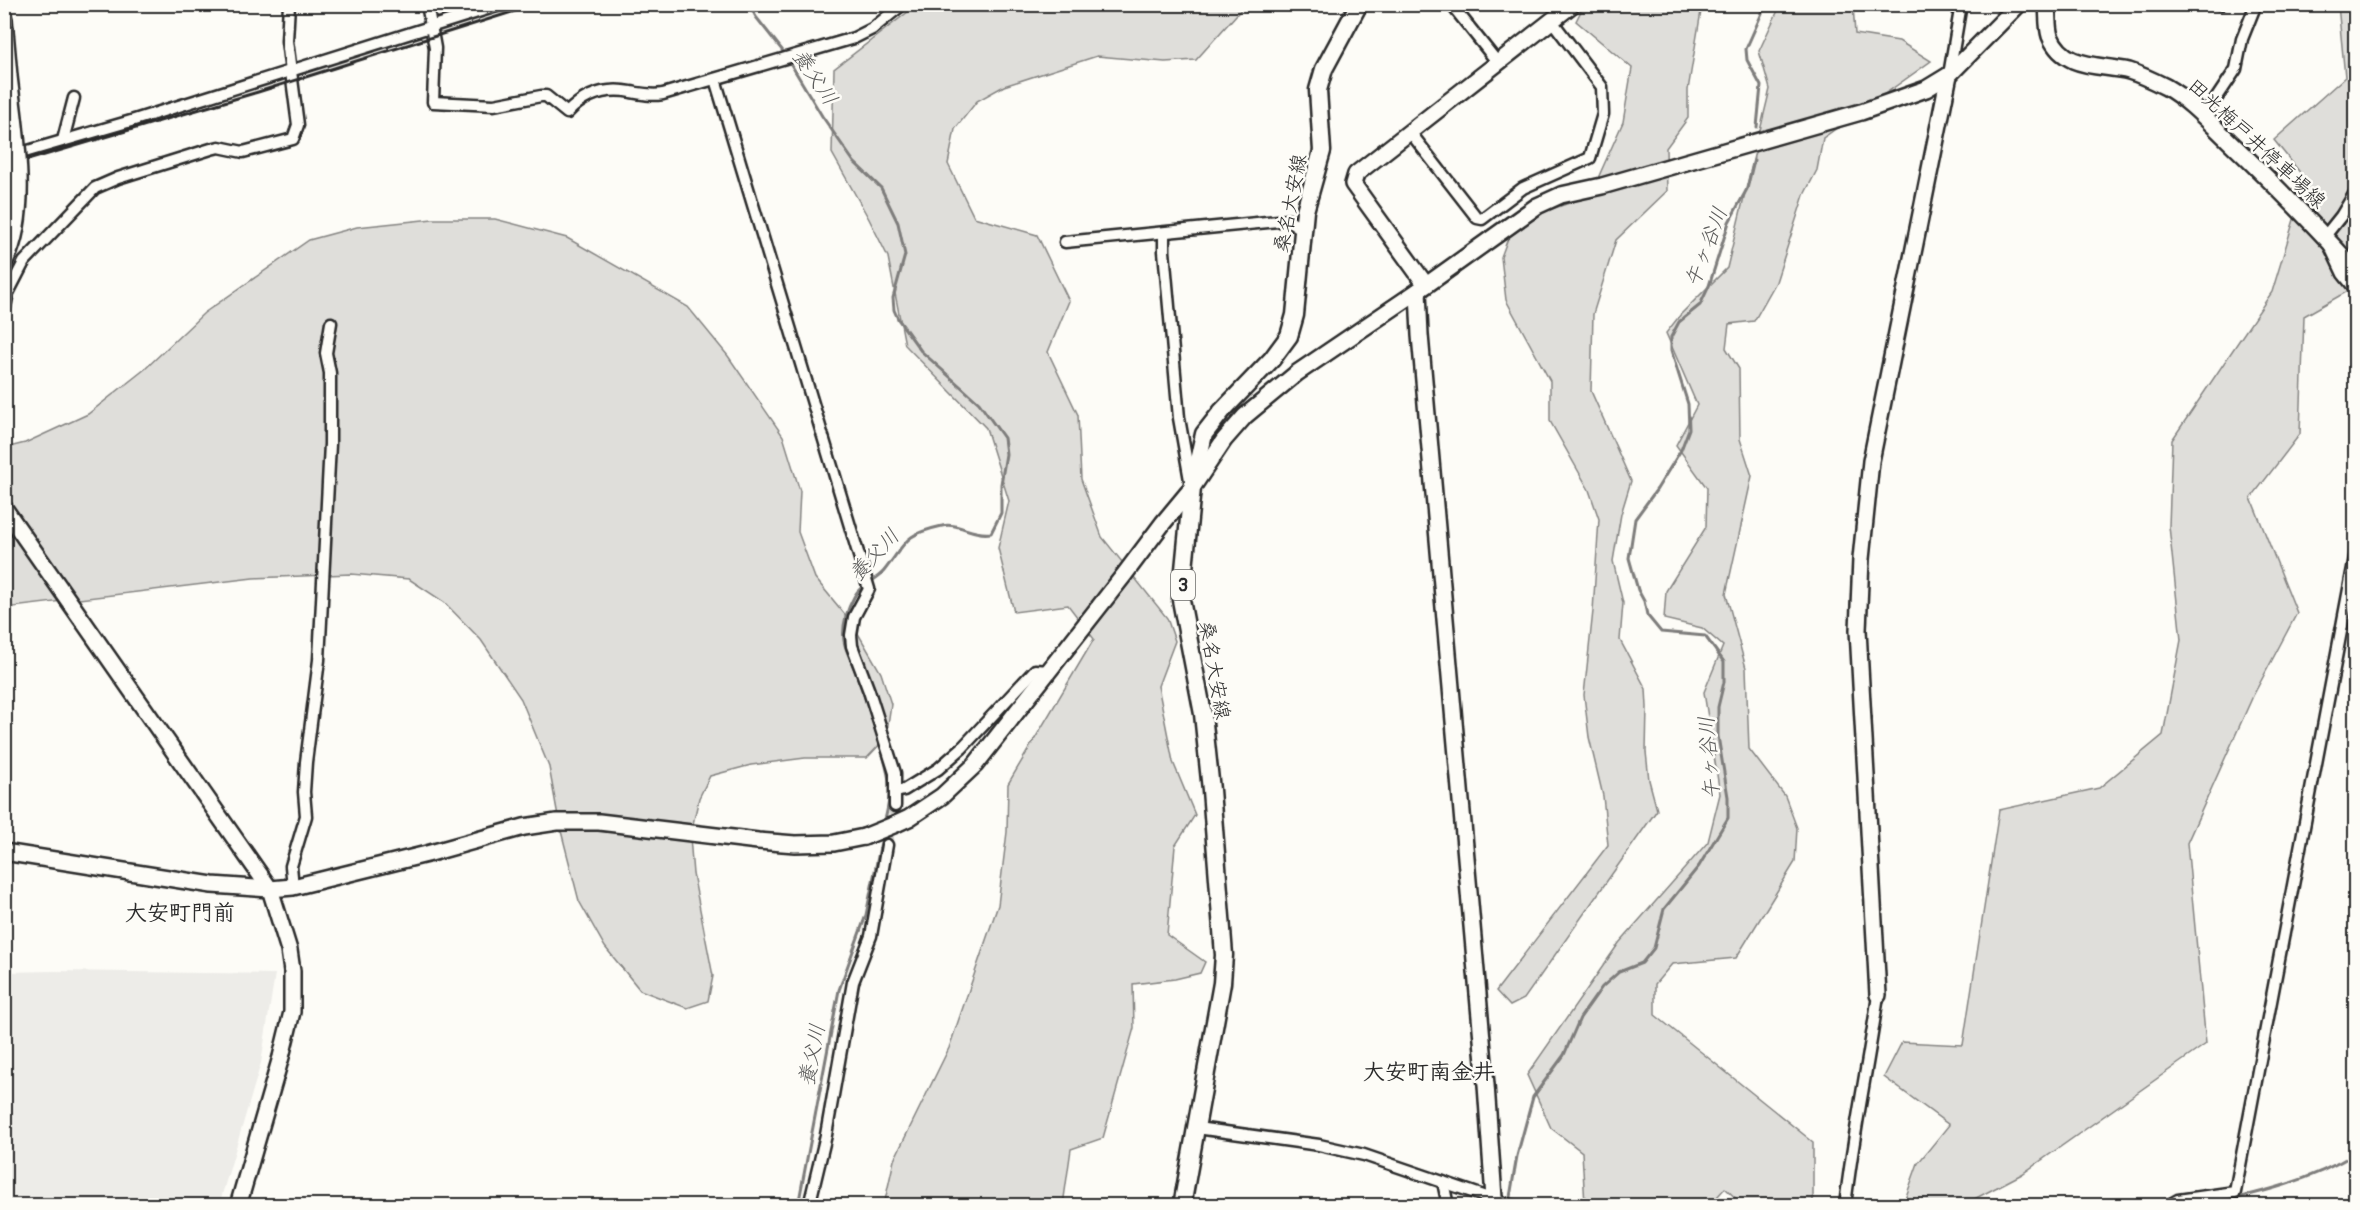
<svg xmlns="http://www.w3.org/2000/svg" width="2360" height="1210" font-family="Pangolin,'Klee One',sans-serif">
<rect width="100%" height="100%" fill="#fdfcf7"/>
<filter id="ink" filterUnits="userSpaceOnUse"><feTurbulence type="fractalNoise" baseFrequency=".0167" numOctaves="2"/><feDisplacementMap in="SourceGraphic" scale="12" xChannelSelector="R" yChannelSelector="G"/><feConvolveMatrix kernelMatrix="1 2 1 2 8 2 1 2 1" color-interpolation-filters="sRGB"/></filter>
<g filter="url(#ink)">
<polygon fill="#edece8" points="53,971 275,974 261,1063 219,1205 5,1205 5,972"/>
<g fill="#dfdeda" stroke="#858482" stroke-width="1.5">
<polygon points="1781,4 1853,5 1855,34 1899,41 1931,61 1823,138 1817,170 1804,195 1776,282 1754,321 1729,324 1726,348 1739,369 1740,439 1752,476 1726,594 1746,668 1749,749 1785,796 1797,828 1795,862 1736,958 1672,964 1655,984 1655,1015 1813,1142 1813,1205 1743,1205 1725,1188 1710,1205 1585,1205 1582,1152 1551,1128 1527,1075 1619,943 1708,842 1720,794 1704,692 1723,646 1702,628 1664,619 1666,591 1706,527 1707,488 1676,445 1697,405 1666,333 1681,314 1727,268 1770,89 1759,51"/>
<polygon points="917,5 1245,5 1196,60 1165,62 1097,56 1004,86 977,101 955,129 948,164 974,217 1037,235 1069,301 1048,352 1078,415 1081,479 1102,537 1167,618 1175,641 1158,686 1173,762 1195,815 1175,846 1167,935 1205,962 1200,973 1175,979 1133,984 1134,1028 1103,1138 1071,1149 1063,1205 884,1205 894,1160 949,1048 998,905 1007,832 1008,784 1094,639 1068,605 1014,612 998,548 1009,501 986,428 905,345 888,257 869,219 832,153 834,69"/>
<polygon points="1584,5 1702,5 1688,90 1688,118 1666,148 1667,191 1616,240 1593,314 1591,391 1631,481 1621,514 1613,561 1623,603 1620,640 1646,689 1647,707 1646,752 1649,780 1657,810 1524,999 1510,1006 1496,991 1608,845 1603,796 1589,737 1584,695 1593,611 1599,519 1589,490 1550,421 1550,381 1506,300 1501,257 1514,222 1590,196 1623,122 1632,68 1576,21"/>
<polygon points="2338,5 2355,5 2355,287 2304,316 2300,434 2251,498 2297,613 2253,696 2187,843 2206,1044 2022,1174 1963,1205 1903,1205 1918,1163 1949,1125 1884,1077 1902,1042 1963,1045 1999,810 2099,788 2163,735 2181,640 2169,526 2172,440 2272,292 2306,180 2274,140 2345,77"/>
<polygon points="433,219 495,219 567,238 688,307 728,356 783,436 800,491 798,532 815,578 852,623 881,673 891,704 886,738 867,758 805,758 751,765 710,776 699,798 690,837 693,874 713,976 708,1001 687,1008 640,990 605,947 579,901 560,827 549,767 521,699 481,640 444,602 409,579 351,574 253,578 5,608 5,448 25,443 88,414 145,369 204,313 309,240 357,227"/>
</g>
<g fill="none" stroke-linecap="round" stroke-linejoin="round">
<g stroke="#7e7d7b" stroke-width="3">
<polyline points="749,4 756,17 786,55"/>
<path d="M789,61L822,116L854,162L881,188L898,223L905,255L893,298L894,310L898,319L921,351L979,403L1004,438L1006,454L1001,484V513L991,533C972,536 958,522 942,526C902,535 907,542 884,571C875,582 860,584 854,597C847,610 842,626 844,641C846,652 853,664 857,675C868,707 881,741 888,775C892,791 888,808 884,824"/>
<polyline points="1757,127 1761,86 1747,60 1746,49 1766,4"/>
<polyline points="2356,1056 2356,1085"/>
<polyline points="1510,1197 1517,1156 1533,1097 1564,1055 1580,1018 1602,987 1619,972 1642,963 1654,948 1664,909 1699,866 1728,818 1728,797 1718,736 1718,707 1724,682 1724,662 1705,636 1661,632 1647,615 1644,601 1638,590 1629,558 1635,519 1657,489 1681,450 1689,429 1688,404 1671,350 1671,337 1679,322 1700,305 1709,286 1729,222 1747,189 1754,160"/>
<polyline points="798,1206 839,990 866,915 882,837"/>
<path d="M2203,1206C2255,1194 2310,1182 2356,1153"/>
</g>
<polyline stroke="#d3d2ce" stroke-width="10" stroke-dasharray="10 5" stroke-linecap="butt" points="887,845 895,806"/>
<g stroke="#2b2b2b" stroke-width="15">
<g id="street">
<path d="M427,4L435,48L433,102L494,105L541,96H546L567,113C584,95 605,87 631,92C643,94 651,96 663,94L854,38L872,29L903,4"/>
<polyline points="1451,4 1498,63"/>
<polyline points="2220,4 2221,4"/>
<polyline points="1949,75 1961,4"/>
<polyline points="715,79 869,589 854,617 851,635 852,646 869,691 895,773 895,806"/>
<polyline points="2204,117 2236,69 2242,39 2256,4"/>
<polyline points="1410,132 1477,218 1482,219 1523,188 1590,158 1603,114 1602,87 1552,21"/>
<polyline points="63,140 74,98"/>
<polyline points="4,158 131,121 503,4"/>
<polyline points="2356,191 2341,216 2325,236 2343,274 2356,290"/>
<polyline points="1164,233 1164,251 1179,418 1190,480"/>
<polyline points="1065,242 1288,220 1303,230"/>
<polyline points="4,312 8,293 24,262 95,188 118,178 211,149 219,147 243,152 293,139 298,125 287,41 289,4"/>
<polyline points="896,792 904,790 938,769 962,748 1035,670 1049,671"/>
<polyline points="293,887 291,866 306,816 304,792 306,762 319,660 330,444 330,373 326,353 331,323"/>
<polyline points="1197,1128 1319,1145 1364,1155 1513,1206"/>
<polyline points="1443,1182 1448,1206"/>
<polyline points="809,1206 826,1135 853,982 871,936 887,845"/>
<path d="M1845,1206C1853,1135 1868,1066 1878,995"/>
<polyline points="2167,1206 2178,1200 2235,1192 2356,552"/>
</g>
</g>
<g stroke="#2b2b2b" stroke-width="20">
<g id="secondary">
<path d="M2047,4C2048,14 2047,27 2050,36C2064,70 2100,64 2129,71C2142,75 2154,81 2166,87C2189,100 2209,122 2228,140C2272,182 2315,225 2356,271"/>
<polyline points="4,19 9,76"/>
<polyline points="1426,285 1353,184 1356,174 1573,4"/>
<polyline points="1418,291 1420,335 1486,1085 1494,1198 1493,1206"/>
<polyline points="4,508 270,889 289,950 292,971 292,1012 281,1057 238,1206"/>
<polyline points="896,824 909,818 942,796 975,765 1124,575 1163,523 1192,488 1224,440 1245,416 1297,373 1418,291 1537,206 1561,195 1602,186 1861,112 1926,89 1949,75 2019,4"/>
<polyline points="4,852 212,885 270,889 293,887 427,854 524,827 557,822 599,822 758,841 795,844 834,843 864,837"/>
<polyline points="1878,995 1858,630 1861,559 1871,461 1949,75"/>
</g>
</g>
<g stroke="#2b2b2b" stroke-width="21">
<polyline id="primary" points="1182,1206 1222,983 1224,955 1211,790 1203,714 1181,600 1192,488 1204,434 1222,411 1272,359 1289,336 1295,315 1305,211 1322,151 1318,90 1324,69 1359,4"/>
</g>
<use href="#street" stroke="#fdfcf7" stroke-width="10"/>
<use href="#secondary" stroke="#fdfcf7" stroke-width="15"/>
<use href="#primary" stroke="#fdfcf7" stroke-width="16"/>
<polyline stroke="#2b2b2b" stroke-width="3" points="4,167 258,92 537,4"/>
<g stroke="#2b2b2b" stroke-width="20" stroke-linecap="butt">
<g id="secondary-bridge">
<path d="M4,263C31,214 15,130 9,76"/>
<polyline points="864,837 896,824"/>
</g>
</g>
<use href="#secondary-bridge" stroke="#fdfcf7" stroke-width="15"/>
</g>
</g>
<g text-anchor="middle" stroke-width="5" stroke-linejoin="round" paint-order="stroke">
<rect fill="#fdfcf7" stroke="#6a6a68" stroke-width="1.5" x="1171" y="570" width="24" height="30" rx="4.5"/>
<g font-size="18" font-weight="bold" fill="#2b2b2b">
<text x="1183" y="591">3</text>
</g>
<g font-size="20" fill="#2b2b2b" stroke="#fdfcf7">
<text transform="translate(2257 143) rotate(43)" y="7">田光梅戸井停車場線</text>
<text transform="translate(1290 203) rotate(-79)" y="7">桑名大安線</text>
<text transform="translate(1215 670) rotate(80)" y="7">桑名大安線</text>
</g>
<g font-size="21" font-style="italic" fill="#5b5b5a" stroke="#fdfcf7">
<text transform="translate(815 77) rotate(56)" y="7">養父川</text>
<text transform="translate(1706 247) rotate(-69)" y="7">午ヶ谷川</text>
<text transform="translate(874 555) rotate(-47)" y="7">養父川</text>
<text transform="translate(1709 758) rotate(-94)" y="7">午ヶ谷川</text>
<text transform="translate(812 1055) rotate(-79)" y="7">養父川</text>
</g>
<g font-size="22" font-weight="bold" fill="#2b2b2b" stroke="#fdfcf7">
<text x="180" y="920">大安町門前</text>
<text x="1429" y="1079">大安町南金井</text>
</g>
</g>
<rect width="2360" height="1210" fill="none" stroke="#fdfcf7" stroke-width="24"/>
<rect x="12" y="12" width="2336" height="1186" fill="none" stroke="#2b2b2b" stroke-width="2" filter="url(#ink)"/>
</svg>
